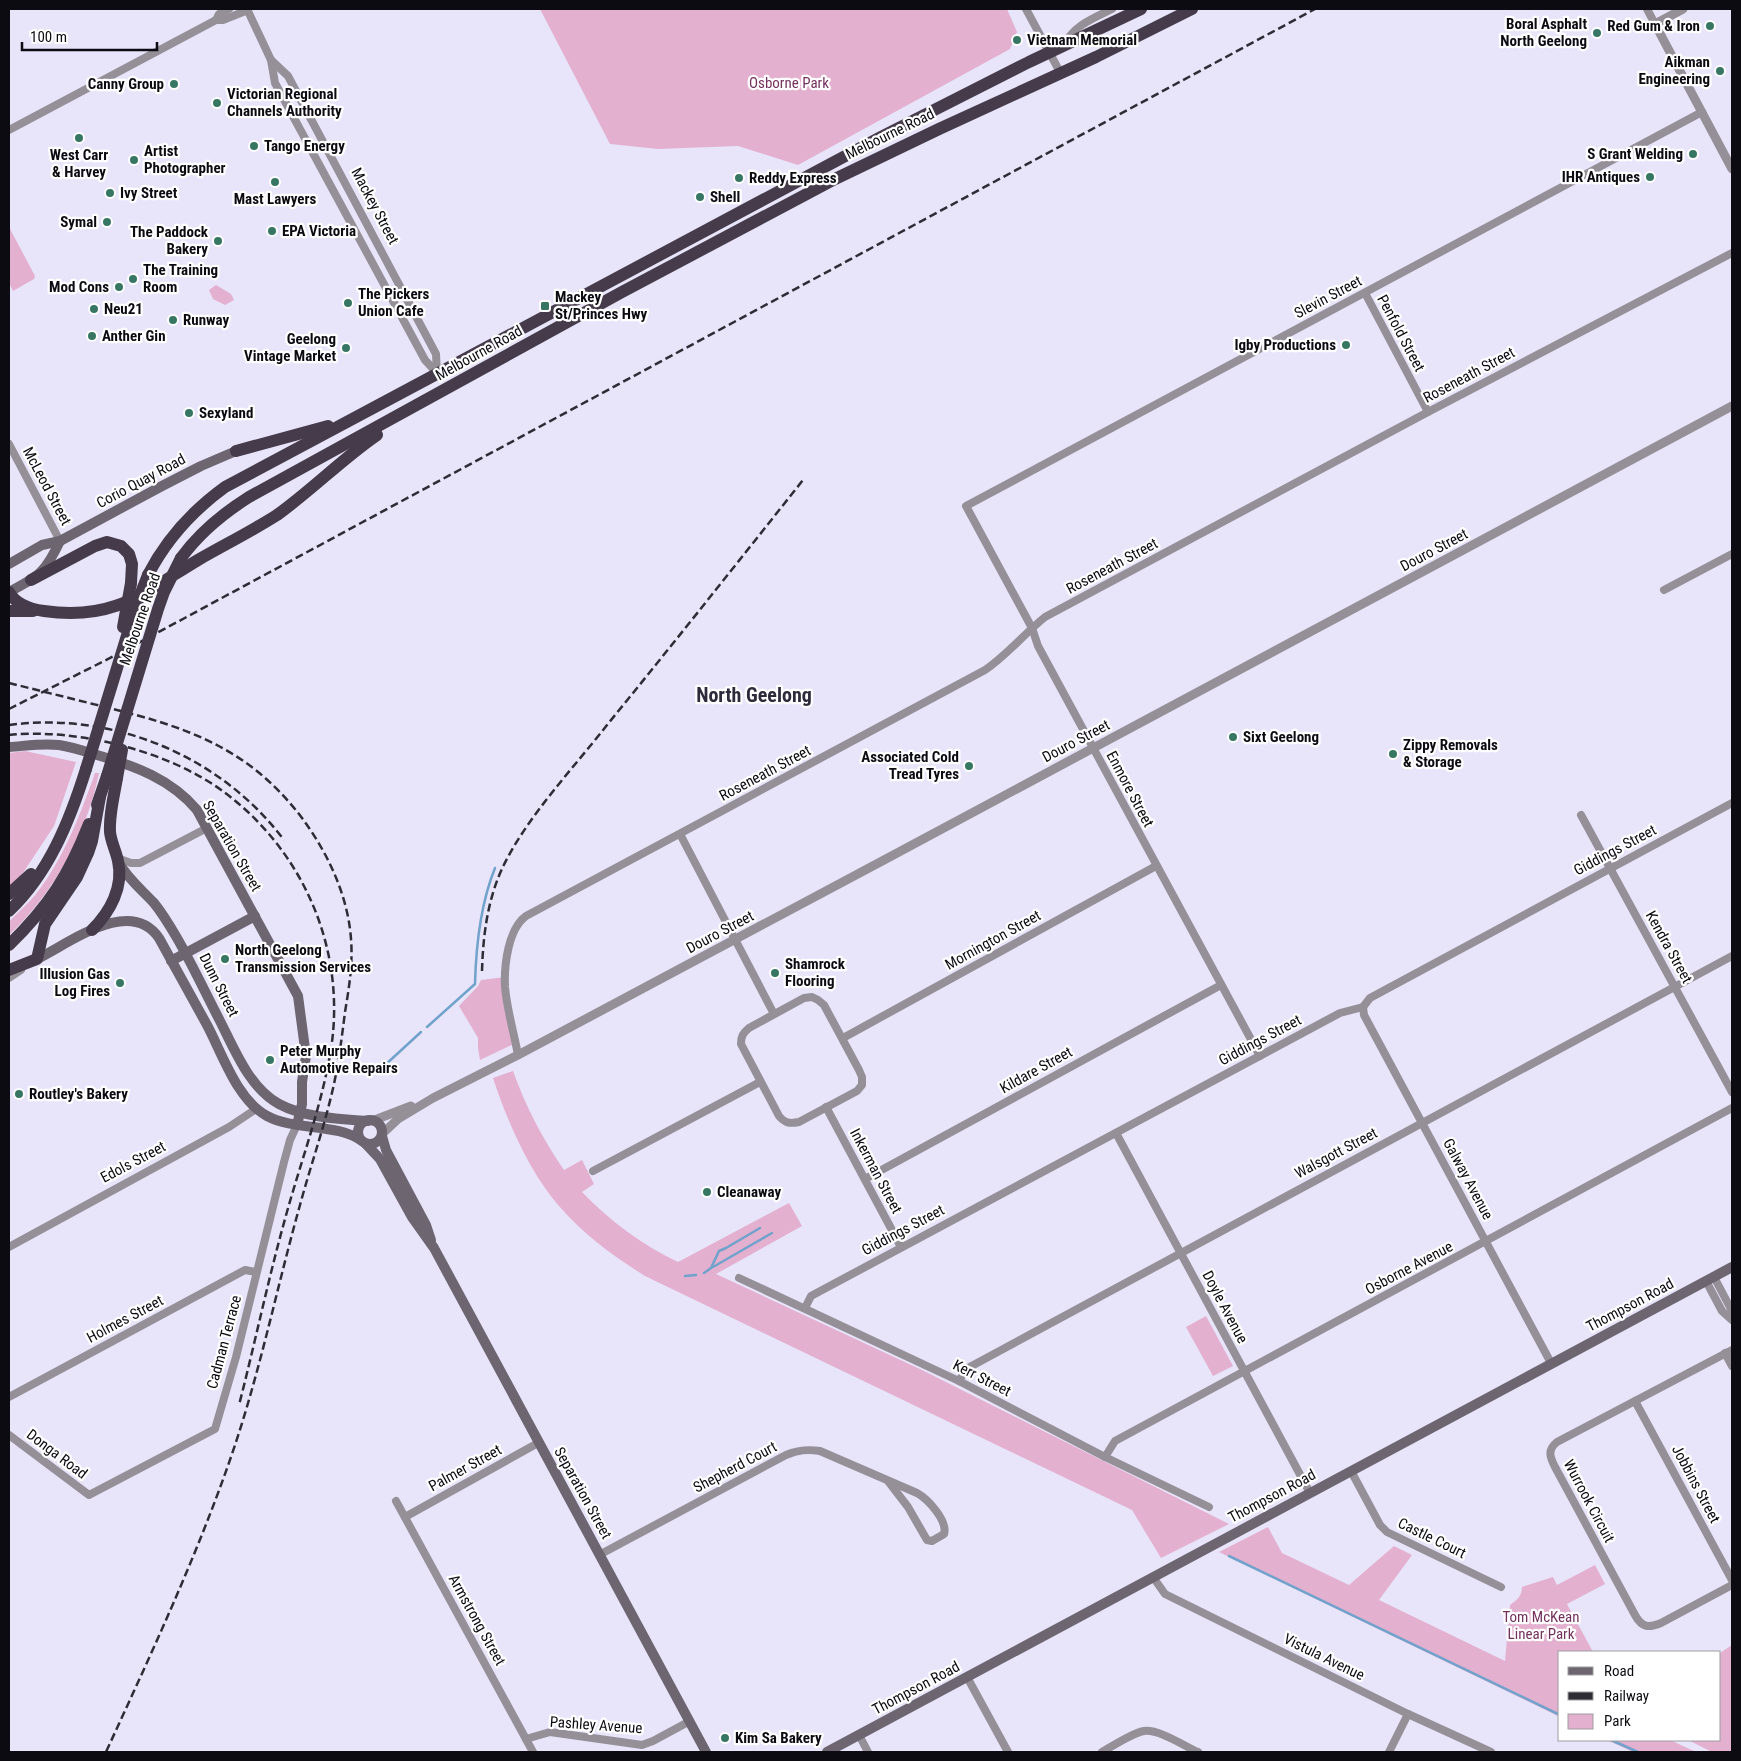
<svg xmlns="http://www.w3.org/2000/svg" width="1741" height="1761" font-family="'Roboto Condensed',sans-serif">
<rect width="100%" height="100%" fill="#e8e5fb"/>
<g fill="#e3b0cf">
<polygon points="540,9 1007,9 1017,32 1010,49 798,165 738,146 658,149 610,144"/>
<polygon points="9,227 35,276 34,279 13,291 9,283"/>
<polygon points="216,285 231,294 234,300 225,305 213,299 209,290"/>
<polygon points="25,751 76,762 54,826 9,894 9,753"/>
<path d="M95,773H99C87,833 54,893 9,935V922C18,912 28,904 36,894C64,858 80,815 95,773Z"/>
<polygon points="505,977 516,1043 480,1060 478,1048 478,1038 459,1006 478,986 481,980"/>
<path d="M513,1071C526,1107 542,1138 564,1170L582,1160L594,1184L582,1192C610,1221 642,1245 678,1262L789,1203L802,1226L716,1274L922,1370L1229,1524L1161,1558L1132,1510L645,1276C613,1256 584,1235 559,1206C530,1173 507,1121 493,1078Z"/>
<polygon points="1206,1316 1233,1366 1213,1376 1186,1327"/>
<path d="M1268,1527L1282,1553L1349,1585L1394,1546L1412,1555L1379,1600L1505,1661L1510,1605C1517,1600 1522,1596 1522,1587L1553,1577L1557,1585L1595,1565L1605,1584L1567,1604L1593,1652H1560V1717L1219,1552Z"/>
<polygon points="1732,1645 1732,1752 1712,1752 1688,1740 1720,1740 1720,1653"/>
<polygon points="1607,1740 1670,1740 1696,1752 1633,1752"/>
</g>
<g fill="none" stroke-linecap="round" stroke-linejoin="round">
<g stroke="#71a2cb" stroke-width="2.5">
<path d="M427,1027L475,984C476,945 480,905 495,868"/>
<polyline points="384,1066 421,1032"/>
<polyline points="713,1267 772,1233"/>
<polyline points="704,1273 711,1268 719,1251 726,1248 760,1228"/>
<polyline points="685,1276 696,1275"/>
<polyline points="1229,1556 1560,1715"/>
<polyline points="1611,1740 1638,1752"/>
</g>
<g stroke="#958f97" stroke-width="8">
<polyline points="247,9 271,60 275,83 425,360 437,373"/>
<polyline points="1026,9 1061,74"/>
<polyline points="1647,9 1655,24"/>
<polyline points="216,20 223,20 248,10"/>
<path d="M1064,46C1072,26 1094,18 1112,9"/>
<polyline points="271,60 288,76 436,354 437,373"/>
<polyline points="9,130 216,20 219,14 229,9"/>
<polyline points="1365,293 1428,412"/>
<polyline points="9,444 60,541"/>
<polyline points="1664,590 1732,554"/>
<polyline points="1581,815 1732,1092"/>
<polyline points="680,834 774,1014"/>
<polyline points="117,858 131,863 140,863 207,828"/>
<polyline points="9,978 21,970"/>
<path d="M812,997L818,1000L824,1005L859,1070L862,1077V1085L857,1091L799,1122C789,1124 785,1123 779,1116L741,1044C741,1036 743,1033 749,1028L804,998Z"/>
<polyline points="1363,1007 1364,1015 1551,1363"/>
<polyline points="843,1038 1156,866"/>
<path d="M518,1055C514,1033 507,1010 505,987C504,966 508,929 526,916L985,670C1007,655 1024,634 1045,617L1428,412L1732,253"/>
<polyline points="1260,1056 1038,646 1032,628 966,506 1702,112"/>
<polyline points="826,1107 901,1247"/>
<polyline points="1116,1133 1310,1493"/>
<polyline points="593,1171 760,1082"/>
<polyline points="865,1179 1221,985"/>
<polyline points="9,1247 229,1127 256,1109"/>
<polyline points="1714,1277 1732,1311"/>
<polyline points="739,1278 959,1381 1105,1457 1209,1507"/>
<polyline points="1706,1281 1722,1311 1732,1320"/>
<polyline points="805,1308 811,1296 1340,1013 1363,1007 1370,998 1732,803"/>
<path d="M1732,1350L1557,1442C1547,1450 1550,1457 1555,1467L1635,1615C1642,1628 1649,1628 1661,1623L1732,1585"/>
<polyline points="1725,1353 1732,1366"/>
<polyline points="959,1381 966,1369 1732,956"/>
<polyline points="9,1397 245,1270 256,1272"/>
<polyline points="1635,1401 1732,1580"/>
<polyline points="9,1435 89,1495 215,1429 236,1357 284,1162 290,1140 297,1125"/>
<polyline points="1105,1457 1115,1441 1732,1108"/>
<polyline points="1351,1471 1380,1525 1387,1532 1501,1587"/>
<polyline points="396,1501 533,1752"/>
<polyline points="405,1517 538,1443"/>
<path d="M599,1555L786,1455C798,1450 807,1449 820,1451L917,1493C928,1499 948,1521 944,1534L932,1541L927,1540L908,1507L888,1481"/>
<polyline points="1153,1577 1165,1594 1408,1714 1491,1752"/>
<polyline points="967,1677 1008,1752"/>
<polyline points="859,1735 868,1752"/>
<polyline points="526,1739 550,1732 642,1745 653,1741 690,1721"/>
<path d="M1102,1752C1113,1746 1132,1733 1144,1731C1159,1729 1184,1746 1198,1752"/>
<polyline points="1389,1752 1408,1714"/>
</g>
<g stroke="#958f97" stroke-width="9">
<polyline points="1683,9 1655,24 1732,169"/>
<polyline points="372,1121 411,1106"/>
<polyline points="382,1134 398,1119 433,1098 518,1055 884,860 1732,406"/>
</g>
<g stroke="#6d6570" stroke-width="10">
<polyline points="9,564 42,545 60,541 162,486 201,466 236,451"/>
<path d="M9,592C39,576 45,573 60,541"/>
<path d="M9,747C25,746 42,743 59,745C72,747 84,751 97,755C135,766 171,779 197,810L298,996L306,1056L302,1082V1104L297,1125"/>
<path d="M119,863C128,879 142,890 154,903C163,914 170,926 177,938C192,964 205,992 219,1019C234,1048 249,1088 279,1104C305,1118 340,1119 368,1121"/>
<path d="M37,959C70,943 130,896 159,938C175,967 191,996 207,1025C222,1053 237,1100 267,1116C295,1131 337,1123 362,1141"/>
<polyline points="171,961 255,916"/>
<circle cx="370" cy="1132" r="12"/>
<polyline points="382,1136 386,1150 426,1225 431,1240"/>
<polyline points="365,1143 380,1159 412,1217 434,1248 706,1752"/>
<polyline points="827,1752 1732,1267"/>
</g>
<g stroke="#463b4a" stroke-width="12">
<polyline points="236,451 328,426"/>
<path d="M181,558C200,532 222,514 249,497L622,292L835,179L939,129L1096,57L1192,9"/>
<path d="M148,575C167,538 192,511 225,487L879,138L1029,62L1141,9"/>
<polyline points="31,580 95,546 107,542 121,546 129,554 132,564 131,583"/>
<path d="M9,592C16,605 30,609 44,611C114,621 143,593 198,560C224,545 252,531 277,515C312,490 342,459 377,435"/>
<polyline points="9,611 33,611"/>
<polyline points="97,805 107,776"/>
<polyline points="9,894 31,874"/>
<path d="M9,911C49,873 70,820 86,769"/>
<path d="M92,930C110,912 124,887 118,861C116,851 111,842 110,832C109,814 114,796 117,778"/>
<path d="M9,945C49,906 69,875 89,824"/>
<polyline points="9,970 37,959 45,924 77,877 88,853 92,841 100,797"/>
</g>
<g stroke="#2e2c35" stroke-width="2.5" stroke-dasharray="8 4" stroke-linecap="butt">
<path d="M9,683C41,691 73,699 105,707C187,727 249,748 302,818C328,853 348,896 351,939C353,964 349,988 345,1012C342,1036 339,1060 334,1084C325,1125 311,1164 300,1205C277,1287 260,1372 232,1454C197,1556 151,1654 106,1752"/>
<polyline points="9,709 116,655 1315,9"/>
<path d="M9,725C113,711 221,756 284,840"/>
<path d="M9,735C77,728 169,751 224,792C306,853 348,955 330,1055C320,1111 300,1164 285,1219C268,1280 255,1343 239,1405"/>
<path d="M482,971C483,937 487,903 501,871C524,820 572,770 607,725C673,644 738,562 803,480"/>
</g>
<g stroke="#463b4a" stroke-width="12">
<polyline points="123,627 131,583"/>
<polyline points="86,769 137,603 148,575"/>
<polyline points="107,776 158,609 164,592 181,558"/>
<polyline points="117,778 122,750"/>
</g>
</g>
<g fill="#377663" stroke="#fff" stroke-width="2">
<circle cx="1710" cy="26" r="5"/>
<circle cx="1597" cy="33" r="5"/>
<circle cx="1017" cy="40" r="5"/>
<circle cx="1720" cy="71" r="5"/>
<circle cx="174" cy="84" r="5"/>
<circle cx="217" cy="103" r="5"/>
<circle cx="79" cy="138" r="5"/>
<circle cx="254" cy="146" r="5"/>
<circle cx="1693" cy="154" r="5"/>
<circle cx="134" cy="160" r="5"/>
<circle cx="1650" cy="177" r="5"/>
<circle cx="739" cy="178" r="5"/>
<circle cx="275" cy="182" r="5"/>
<circle cx="110" cy="193" r="5"/>
<circle cx="700" cy="197" r="5"/>
<circle cx="107" cy="222" r="5"/>
<circle cx="272" cy="231" r="5"/>
<circle cx="218" cy="241" r="5"/>
<circle cx="133" cy="279" r="5"/>
<circle cx="119" cy="287" r="5"/>
<circle cx="348" cy="303" r="5"/>
<rect x="540" y="301" width="10" height="10" rx="2.5"/>
<circle cx="94" cy="309" r="5"/>
<circle cx="173" cy="320" r="5"/>
<circle cx="92" cy="336" r="5"/>
<circle cx="1346" cy="345" r="5"/>
<circle cx="346" cy="348" r="5"/>
<circle cx="189" cy="413" r="5"/>
<circle cx="1233" cy="737" r="5"/>
<circle cx="1393" cy="754" r="5"/>
<circle cx="969" cy="766" r="5"/>
<circle cx="225" cy="959" r="5"/>
<circle cx="775" cy="973" r="5"/>
<circle cx="120" cy="983" r="5"/>
<circle cx="270" cy="1060" r="5"/>
<circle cx="19" cy="1094" r="5"/>
<circle cx="707" cy="1192" r="5"/>
<circle cx="725" cy="1738" r="5"/>
</g>
<g text-anchor="middle" stroke-width="4.5" stroke-linejoin="round" paint-order="stroke">
<g font-size="15" font-weight="bold" fill="#0d0b12" stroke="#fff" text-anchor="start">
<text x="1587" y="29" text-anchor="end">Boral Asphalt<tspan x="1587" dy="17">North Geelong</tspan></text>
<text x="1700" y="31" text-anchor="end">Red Gum &amp; Iron</text>
<text x="1027" y="45">Vietnam Memorial</text>
<text x="1710" y="67" text-anchor="end">Aikman<tspan x="1710" dy="17">Engineering</tspan></text>
<text x="164" y="89" text-anchor="end">Canny Group</text>
<text x="227" y="99">Victorian Regional<tspan x="227" dy="17">Channels Authority</tspan></text>
<text x="264" y="151">Tango Energy</text>
<text x="144" y="156">Artist<tspan x="144" dy="17">Photographer</tspan></text>
<text x="1683" y="159" text-anchor="end">S Grant Welding</text>
<text x="79" y="160" text-anchor="middle">West Carr<tspan x="79" dy="17">&amp; Harvey</tspan></text>
<text x="1640" y="182" text-anchor="end">IHR Antiques</text>
<text x="749" y="183">Reddy Express</text>
<text x="120" y="198">Ivy Street</text>
<text x="710" y="202">Shell</text>
<text x="275" y="204" text-anchor="middle">Mast Lawyers</text>
<text x="97" y="227" text-anchor="end">Symal</text>
<text x="282" y="236">EPA Victoria</text>
<text x="208" y="237" text-anchor="end">The Paddock<tspan x="208" dy="17">Bakery</tspan></text>
<text x="143" y="275">The Training<tspan x="143" dy="17">Room</tspan></text>
<text x="109" y="292" text-anchor="end">Mod Cons</text>
<text x="358" y="299">The Pickers<tspan x="358" dy="17">Union Cafe</tspan></text>
<text x="555" y="302">Mackey<tspan x="555" dy="17">St/Princes Hwy</tspan></text>
<text x="104" y="314">Neu21</text>
<text x="183" y="325">Runway</text>
<text x="102" y="341">Anther Gin</text>
<text x="336" y="344" text-anchor="end">Geelong<tspan x="336" dy="17">Vintage Market</tspan></text>
<text x="1336" y="350" text-anchor="end">Igby Productions</text>
<text x="199" y="418">Sexyland</text>
<text x="1243" y="742">Sixt Geelong</text>
<text x="1403" y="750">Zippy Removals<tspan x="1403" dy="17">&amp; Storage</tspan></text>
<text x="959" y="762" text-anchor="end">Associated Cold<tspan x="959" dy="17">Tread Tyres</tspan></text>
<text x="235" y="955">North Geelong<tspan x="235" dy="17">Transmission Services</tspan></text>
<text x="785" y="969">Shamrock<tspan x="785" dy="17">Flooring</tspan></text>
<text x="110" y="979" text-anchor="end">Illusion Gas<tspan x="110" dy="17">Log Fires</tspan></text>
<text x="280" y="1056">Peter Murphy<tspan x="280" dy="17">Automotive Repairs</tspan></text>
<text x="29" y="1099">Routley's Bakery</text>
<text x="717" y="1197">Cleanaway</text>
<text x="735" y="1743">Kim Sa Bakery</text>
</g>
<g font-size="15" fill="#74315e" stroke="#fff">
<text x="789" y="88">Osborne Park</text>
<text x="1541" y="1622">Tom McKean<tspan x="1541" dy="17">Linear Park</tspan></text>
</g>
<g font-size="15" fill="#0d0b12" stroke="#fff">
<text transform="translate(890 134) rotate(-26)" y="5">Melbourne Road</text>
<text transform="translate(375 206) rotate(62)" y="5">Mackey Street</text>
<text transform="translate(1328 297) rotate(-28)" y="5">Slevin Street</text>
<text transform="translate(1401 333) rotate(62)" y="5">Penfold Street</text>
<text transform="translate(479 353) rotate(-29)" y="5">Melbourne Road</text>
<text transform="translate(1469 375) rotate(-28)" y="5">Roseneath Street</text>
<text transform="translate(141 481) rotate(-28)" y="5">Corio Quay Road</text>
<text transform="translate(47 486) rotate(62)" y="5">McLeod Street</text>
<text transform="translate(1434 550) rotate(-28)" y="5">Douro Street</text>
<text transform="translate(1112 566) rotate(-28)" y="5">Roseneath Street</text>
<text transform="translate(140 619) rotate(-71)" y="5">Melbourne Road</text>
<text transform="translate(1076 741) rotate(-28)" y="5">Douro Street</text>
<text transform="translate(765 773) rotate(-28)" y="5">Roseneath Street</text>
<text transform="translate(1130 789) rotate(62)" y="5">Enmore Street</text>
<text transform="translate(232 846) rotate(60)" y="5">Separation Street</text>
<text transform="translate(1615 850) rotate(-28)" y="5">Giddings Street</text>
<text transform="translate(720 932) rotate(-28)" y="5">Douro Street</text>
<text transform="translate(993 940) rotate(-29)" y="5">Mornington Street</text>
<text transform="translate(1669 947) rotate(61)" y="5">Kendra Street</text>
<text transform="translate(219 985) rotate(63)" y="5">Dunn Street</text>
<text transform="translate(1260 1040) rotate(-28)" y="5">Giddings Street</text>
<text transform="translate(1036 1070) rotate(-29)" y="5">Kildare Street</text>
<text transform="translate(1336 1153) rotate(-28)" y="5">Walsgott Street</text>
<text transform="translate(133 1162) rotate(-28)" y="5">Edols Street</text>
<text transform="translate(876 1171) rotate(62)" y="5">Inkerman Street</text>
<text transform="translate(1468 1179) rotate(62)" y="5">Galway Avenue</text>
<text transform="translate(903 1230) rotate(-28)" y="5">Giddings Street</text>
<text transform="translate(1409 1268) rotate(-28)" y="5">Osborne Avenue</text>
<text transform="translate(1630 1305) rotate(-28)" y="5">Thompson Road</text>
<text transform="translate(1225 1307) rotate(62)" y="5">Doyle Avenue</text>
<text transform="translate(125 1319) rotate(-28)" y="5">Holmes Street</text>
<text transform="translate(224 1342) rotate(-75)" y="5">Cadman Terrace</text>
<text transform="translate(982 1378) rotate(27)" y="5">Kerr Street</text>
<text transform="translate(57 1454) rotate(37)" y="5">Donga Road</text>
<text transform="translate(735 1467) rotate(-28)" y="5">Shepherd Court</text>
<text transform="translate(465 1468) rotate(-29)" y="5">Palmer Street</text>
<text transform="translate(1696 1484) rotate(62)" y="5">Jobbins Street</text>
<text transform="translate(583 1493) rotate(61)" y="5">Separation Street</text>
<text transform="translate(1272 1496) rotate(-28)" y="5">Thompson Road</text>
<text transform="translate(1589 1501) rotate(62)" y="5">Wurrook Circuit</text>
<text transform="translate(1432 1538) rotate(26)" y="5">Castle Court</text>
<text transform="translate(477 1620) rotate(61)" y="5">Armstrong Street</text>
<text transform="translate(1324 1657) rotate(26)" y="5">Vistula Avenue</text>
<text transform="translate(916 1688) rotate(-28)" y="5">Thompson Road</text>
<text transform="translate(596 1725) rotate(4)" y="5">Pashley Avenue</text>
</g>
<g font-size="20" font-weight="bold" fill="#2d2a3b" stroke="#fff">
<text x="754" y="702">North Geelong</text>
</g>
</g>
<rect width="1741" height="1761" fill="none" stroke="#0d0b12" stroke-width="20"/>
<rect x="1558" y="1651" width="162" height="90" fill="#ffffff" stroke="#9e9da0"/>
<rect x="1568" y="1667" width="25" height="8" fill="#6d6570" stroke="#9e9da0"/>
<text x="1604" y="1676" font-size="15" fill="#0d0b12">Road</text>
<rect x="1568" y="1692" width="25" height="8" fill="#2e2c35" stroke="#9e9da0"/>
<text x="1604" y="1701" font-size="15" fill="#0d0b12">Railway</text>
<rect x="1568" y="1714" width="25" height="15" fill="#e3b0cf" stroke="#9e9da0"/>
<text x="1604" y="1726" font-size="15" fill="#0d0b12">Park</text>
<path d="M22 42v8h135v-8" fill="none" stroke="#0d0b12" stroke-width="2.5"/>
<text x="30" y="42" font-size="15" fill="#0d0b12" stroke="#ffffff" stroke-width="4" paint-order="stroke">100 m</text>
</svg>
